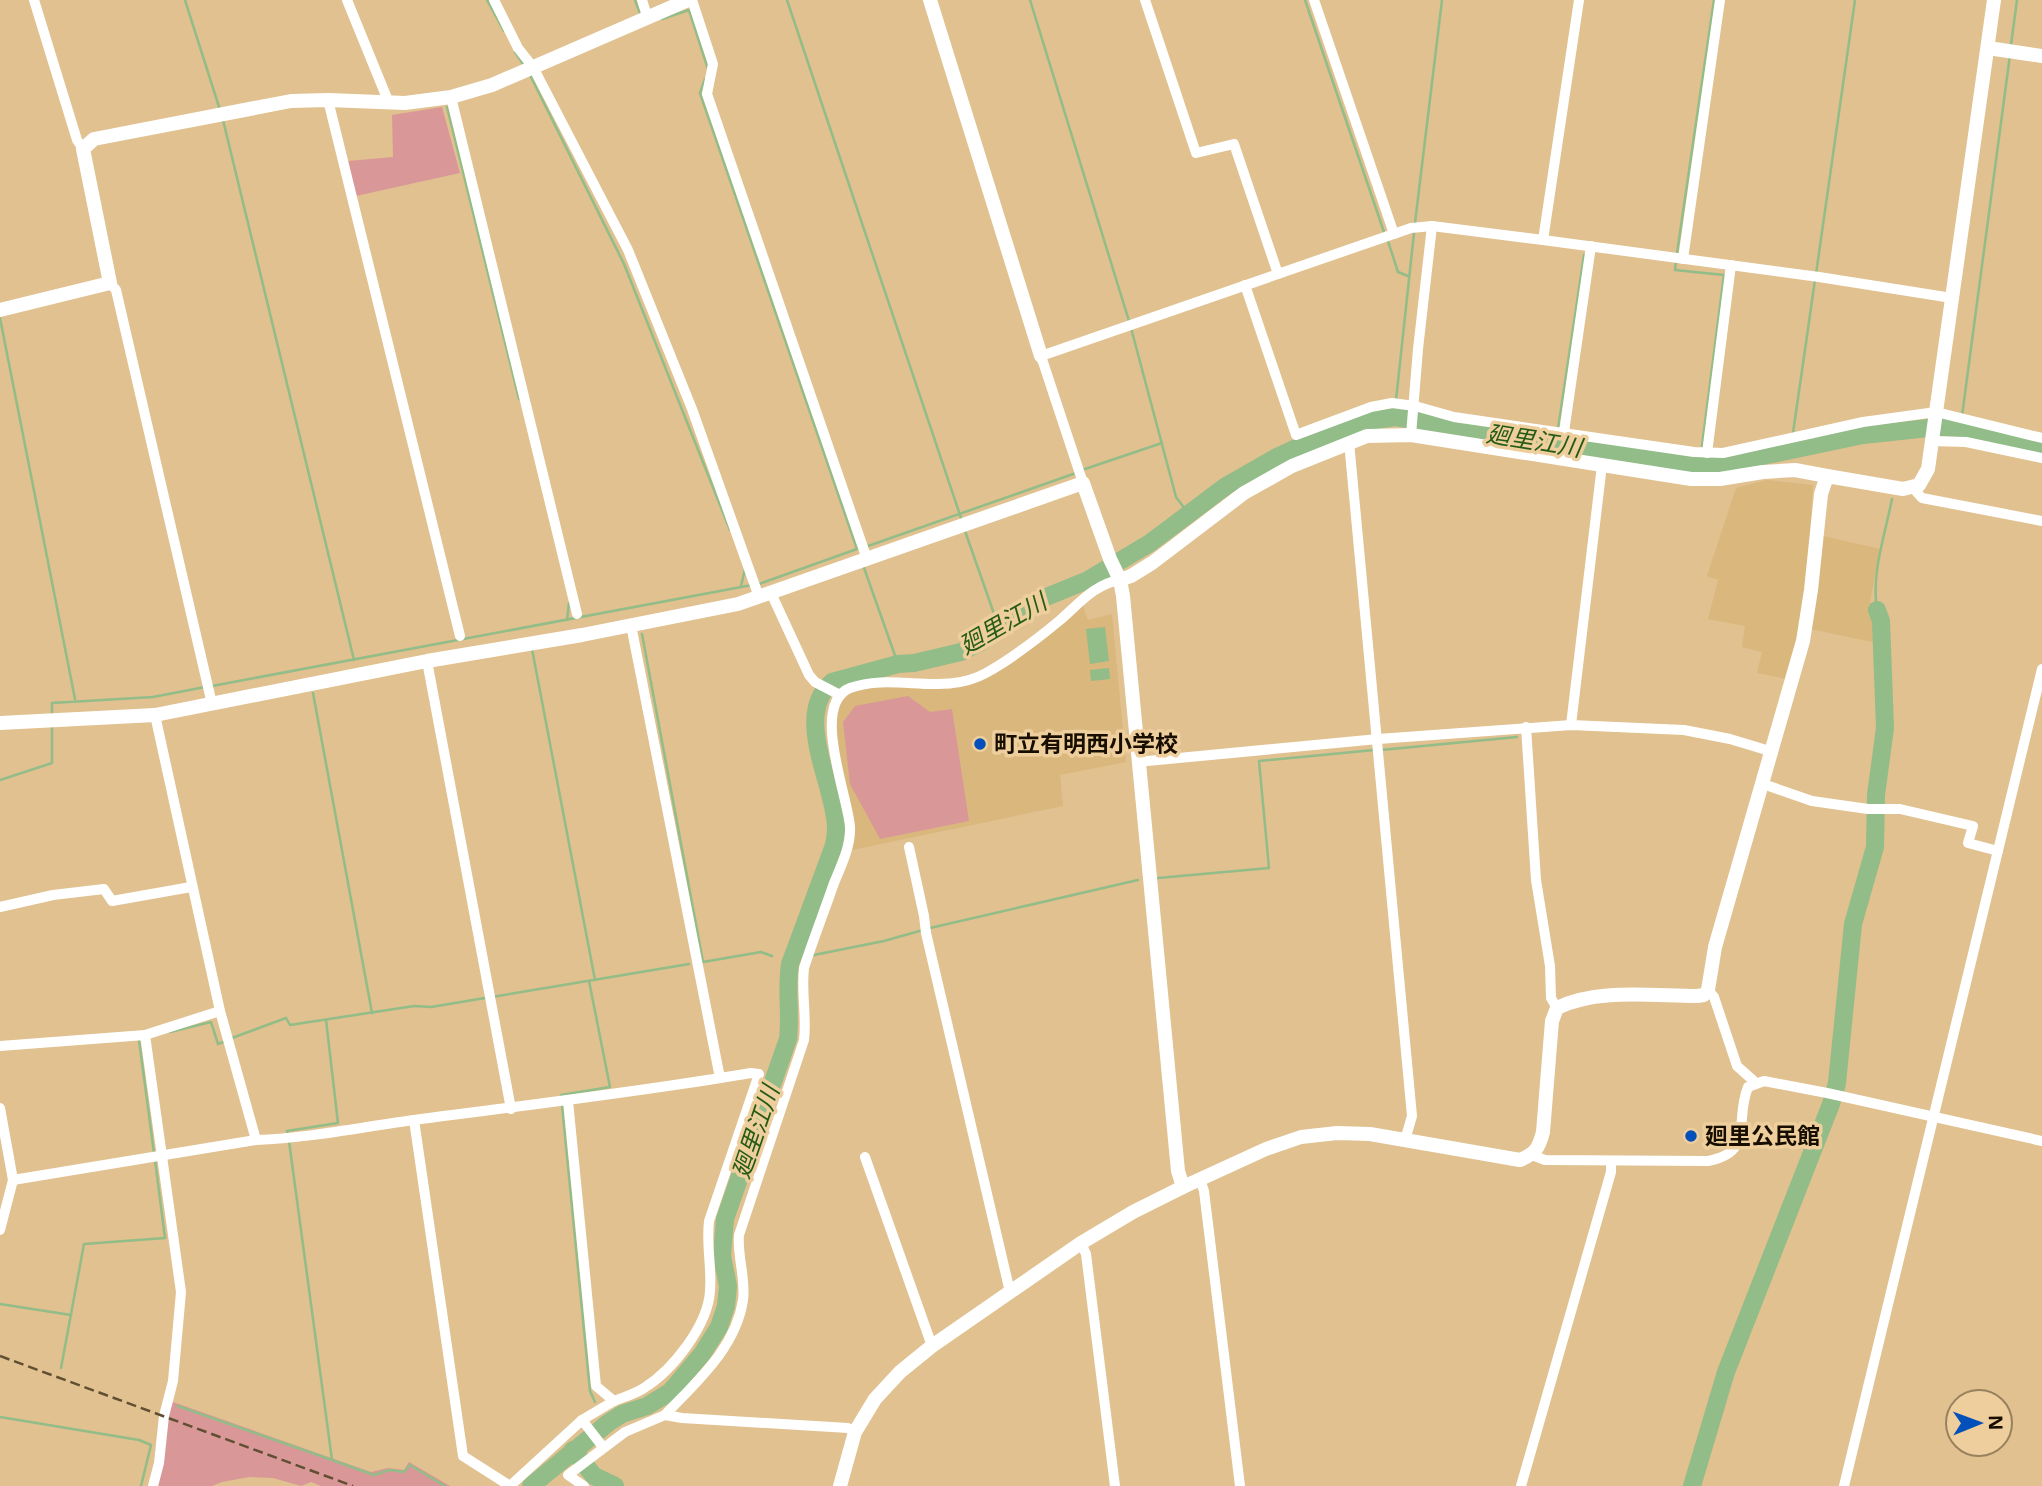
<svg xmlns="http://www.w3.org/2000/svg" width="2042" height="1486" font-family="'Open Sans','Noto Sans JP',sans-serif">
<rect width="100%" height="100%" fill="#e0c18f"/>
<g fill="#dab77d">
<polygon points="1767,480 1813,485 1810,533 1880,549 1870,602 1878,622 1877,643 1801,627 1787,679 1757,673 1762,652 1742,647 1745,626 1708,619 1718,580 1707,576 1736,488"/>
<polygon points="1083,606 1088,620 1112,614 1126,762 1060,775 1063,806 852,850 834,725 836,708 849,694 868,687 983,679 1010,665"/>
</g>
<g fill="#d99897">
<polygon points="442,107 460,173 356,196 348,161 393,157 392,115"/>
<polygon points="908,696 930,712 952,709 969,821 880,839 850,784 843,722 855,706"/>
<polygon points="173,1402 371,1472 388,1468 404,1470 409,1462 450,1486 321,1486 311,1482 301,1486 273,1478 249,1477 222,1482 212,1486 156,1486 168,1412"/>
</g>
<g fill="#92bc88">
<polygon points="1105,627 1109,661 1090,664 1086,629"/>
<polygon points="1109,668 1110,679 1091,681 1090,670"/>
</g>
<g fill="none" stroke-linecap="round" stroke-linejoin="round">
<g stroke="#92bc88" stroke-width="2.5">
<polyline points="185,0 220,110"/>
<polyline points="487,0 504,31"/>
<polyline points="635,0 641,16"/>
<polyline points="787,0 962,521"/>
<polyline points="1030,0 1129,321"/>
<polyline points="1305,0 1384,232"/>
<polyline points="662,19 689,10 708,69"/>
<polyline points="2011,45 2017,0"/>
<polyline points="515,52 525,67"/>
<polyline points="530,75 624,264 730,530"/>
<polyline points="705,79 700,93 857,549 759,584"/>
<polyline points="447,107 519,399"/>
<polyline points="223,120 354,660"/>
<polyline points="1415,223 1442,0"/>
<polyline points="1387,238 1398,272 1408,276"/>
<polyline points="1677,253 1714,0"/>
<polyline points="1676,260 1675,270 1724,275 1702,446"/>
<polyline points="1816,274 1855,0"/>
<polyline points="0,318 75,699"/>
<polyline points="1131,328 1176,497 1188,513"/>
<polyline points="1396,400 1414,233"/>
<polyline points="1962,416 2010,55"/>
<polyline points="1395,417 1396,407"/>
<polyline points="1558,429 1584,255"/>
<polyline points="1793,433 1815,280"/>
<polyline points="1555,444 1557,435"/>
<polyline points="1791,450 1792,440"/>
<polyline points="1700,466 1700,460"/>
<polyline points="1082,470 1162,443"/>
<polyline points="965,531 999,628"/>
<polyline points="868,546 1076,473"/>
<polyline points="863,565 898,664"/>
<polyline points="741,586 745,569"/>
<path d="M1877,610C1871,574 1885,535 1892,499"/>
<polyline points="567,620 569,603"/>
<polyline points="642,634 703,962"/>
<polyline points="532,649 595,980"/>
<polyline points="212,686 752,585"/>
<polyline points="313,693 372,1013"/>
<polyline points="52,717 52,703 153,697 205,687"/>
<polyline points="1381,750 1517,737"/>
<polyline points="0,780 52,763 52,727"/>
<polyline points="1158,878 1269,868 1259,761 1374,750"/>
<polyline points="930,928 1138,880"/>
<polyline points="795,949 807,953"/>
<polyline points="814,955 884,941 923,930"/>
<polyline points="703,962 761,952 772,956"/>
<polyline points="785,962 790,964"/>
<polyline points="492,997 689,964"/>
<polyline points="170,1032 211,1022 218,1044 226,1041"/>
<polyline points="232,1038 286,1018 290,1025 414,1006 431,1007 485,998"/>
<polyline points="139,1040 154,1153"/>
<polyline points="561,1099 561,1095 610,1087 589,981"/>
<polyline points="562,1105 590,1391 595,1402"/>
<polyline points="288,1135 287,1131 338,1123 326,1020"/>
<polyline points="289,1141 332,1460 374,1475 389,1470 404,1472 410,1465 445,1486"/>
<polyline points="0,1304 71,1315"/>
<polyline points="61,1368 84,1244 165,1238 155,1160"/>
<polyline points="178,1406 332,1460"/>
<polyline points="0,1417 139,1440 151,1445 141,1486"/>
<polyline points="602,1418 608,1423"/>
</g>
<g stroke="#92bc88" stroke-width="18">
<polyline points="573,1450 594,1476 615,1486"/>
<path d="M531,1486L608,1423L622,1414L647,1406L670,1392L702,1354L719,1327L726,1306L728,1286L722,1256L725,1219L788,1039C791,1014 786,990 790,964L834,845C835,839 836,834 836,828C836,787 792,716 832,682L898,664L914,663L961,652L979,643L1034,602L1088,580L1150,543L1226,486L1275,458L1305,444L1362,422L1395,417L1700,466L1729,463L1863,435L1938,427L1960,428L2042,449"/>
<polyline points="1692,1486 1726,1372 1831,1104 1837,1083 1853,924 1875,847 1876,795 1885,728 1881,621 1877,610"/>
</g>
<g stroke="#fff" stroke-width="10">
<polyline points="34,0 77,140 83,149"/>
<polyline points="347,0 389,103"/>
<polyline points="494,0 518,48 533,67 628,250 692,409 759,597"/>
<polyline points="642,0 647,16"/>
<polyline points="692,0 713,64 707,94 867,559"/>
<polyline points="1145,0 1196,153 1234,144 1278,274"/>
<polyline points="1314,0 1394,234"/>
<polyline points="451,97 577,614"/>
<polyline points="328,100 460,636"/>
<polyline points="1543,240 1579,0"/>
<polyline points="1683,259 1720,0"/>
<polyline points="110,283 116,290 212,704"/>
<polyline points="1245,285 1296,435 1371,407 1392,403 1415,406 1454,417 1694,452 1723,453 1863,422 1936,412 2042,438"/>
<polyline points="1564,432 1591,246"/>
<polyline points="1411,435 1418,349 1432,226"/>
<polyline points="1932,441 1966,442 2042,458"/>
<polyline points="1349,442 1412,1116 1405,1140"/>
<polyline points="1707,453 1731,265"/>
<polyline points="1083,483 1041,356 1411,228 1432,226 1543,240 1819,277 1952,298"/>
<polyline points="1913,488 1922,498 2042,521"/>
<polyline points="771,593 809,675 815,682 838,694"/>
<polyline points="631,625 720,1078"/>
<polyline points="427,661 511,1109"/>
<polyline points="155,715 220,1011 256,1140"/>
<polyline points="1571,725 1602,465"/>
<polyline points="1526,727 1536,880 1550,966 1551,998 1557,1008"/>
<polyline points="1137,762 1378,739 1571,725 1684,730 1730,739 1773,752"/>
<polyline points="1763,784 1812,801 1868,809 1900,809 1973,826 1968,843 1998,851"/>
<polyline points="909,847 924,916 926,933 1010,1292"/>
<polyline points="0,907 53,895 104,889 112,901 191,887"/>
<polyline points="1708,990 1714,997 1737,1066 1755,1082"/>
<polyline points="145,1035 181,1292 173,1381 164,1416 159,1463 153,1486"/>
<polyline points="0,1046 145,1035 220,1011"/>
<polyline points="0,1108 13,1180 0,1230"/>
<polyline points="414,1120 463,1456 510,1486"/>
<path d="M1532,1155L1545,1160L1708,1161C1755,1152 1734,1121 1748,1087L1764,1081L1827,1093L2042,1141"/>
<polyline points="865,1157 932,1346"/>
<polyline points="1200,1179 1204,1191 1240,1486"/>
<path d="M13,1180L256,1140C310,1138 362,1127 414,1120C527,1105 639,1092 751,1073L759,1074L709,1221C706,1245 712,1267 710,1291C708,1325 673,1370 644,1388C635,1394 624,1397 614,1401"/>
<polyline points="1081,1243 1086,1254 1115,1486"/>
<path d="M665,1415C696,1382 736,1348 743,1300C746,1279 737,1256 739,1235L804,1040C807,1016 801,993 804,968C813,940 824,912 834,883C841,866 851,846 850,827C848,796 810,704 850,688C893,672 943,697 986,673C1011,659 1036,640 1059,621C1078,605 1094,584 1120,580"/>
<polyline points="582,1420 603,1447"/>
<polyline points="510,1486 582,1420 614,1401 596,1386 568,1101"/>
<polyline points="584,1486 568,1475 625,1432 665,1415 682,1418 848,1428 855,1432"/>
<polyline points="1521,1486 1611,1172 1611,1161"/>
<polyline points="1844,1486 2042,669"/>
</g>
<g stroke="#fff" stroke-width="14">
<polyline points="930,0 1041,356"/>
<polyline points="1988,48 2042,56"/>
<polyline points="0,310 110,283 83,149 94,139 291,101 328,100 405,103 451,97 492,85 688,0"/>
<polyline points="1120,580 1131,576 1152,563 1244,493 1292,466 1367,436 1411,435 1691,479 1720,479 1763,472 1795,470 1827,476"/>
<polyline points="0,723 155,715 427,661 582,635 738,604 1083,483 1110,559 1120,580 1123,596 1178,1171 1183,1187"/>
<path d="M840,1486L855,1432L875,1399L900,1372L932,1346L1081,1243L1133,1212L1183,1187L1266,1149L1301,1137L1337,1133L1370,1134L1520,1160C1535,1154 1539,1148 1543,1132L1552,1021L1557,1008C1597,988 1653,996 1697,996L1704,995L1708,990L1715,947L1803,641L1811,590L1821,494L1827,476L1903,489L1919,485L1928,469L1994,0"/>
</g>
<polyline stroke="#614f34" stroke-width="2.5" stroke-dasharray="10 5" stroke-linecap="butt" points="0,1356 353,1486"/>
</g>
<g fill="#0450ba" stroke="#edce9c" stroke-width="2.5">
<circle cx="980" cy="744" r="7"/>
<circle cx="1691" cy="1136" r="7"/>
</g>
<g text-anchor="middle" stroke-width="7" stroke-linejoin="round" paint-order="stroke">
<g font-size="23" font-weight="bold" fill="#180e00" stroke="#edce9c" text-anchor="start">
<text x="994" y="752">町立有明西小学校</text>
<text x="1705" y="1144">廻里公民館</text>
</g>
<g font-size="24" font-style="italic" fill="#255b15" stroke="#edce9c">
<text transform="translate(1534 441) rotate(9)" y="8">廻里江川</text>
<text transform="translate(1003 624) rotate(-30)" y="8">廻里江川</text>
<text transform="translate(756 1132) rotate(-71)" y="8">廻里江川</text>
</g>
</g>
<g transform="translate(1979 1423) rotate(89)"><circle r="33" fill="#edce9c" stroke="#98815e" stroke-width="2"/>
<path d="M0-5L12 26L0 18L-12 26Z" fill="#0450ba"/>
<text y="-10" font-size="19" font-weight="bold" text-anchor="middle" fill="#180e00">N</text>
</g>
</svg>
